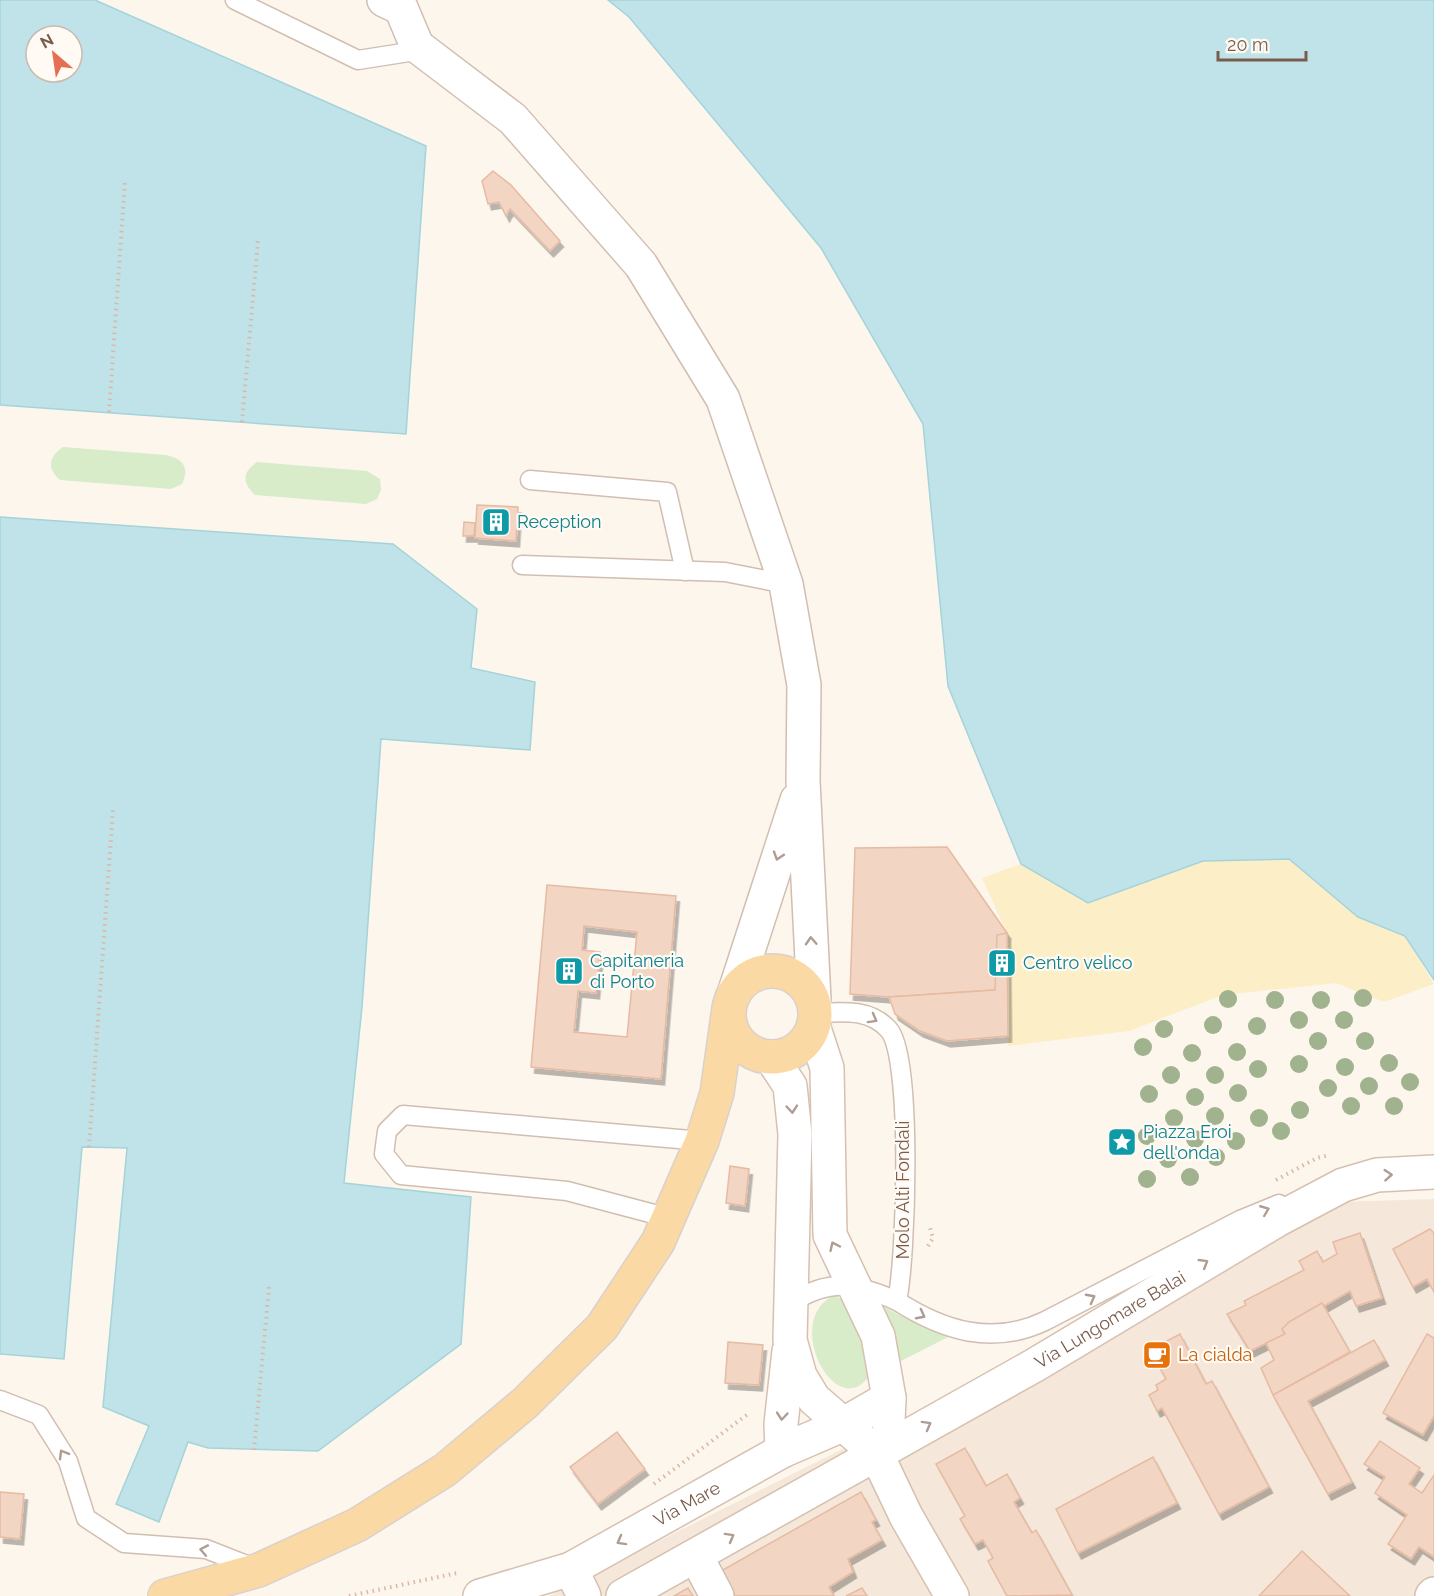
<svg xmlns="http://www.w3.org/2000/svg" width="1434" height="1596" font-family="Raleway,sans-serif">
<defs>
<filter id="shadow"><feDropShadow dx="3.5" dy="6" stdDeviation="0" flood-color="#0004"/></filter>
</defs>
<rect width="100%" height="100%" fill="#fdf6ec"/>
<polygon fill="#f5e8da" points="1434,1199 1434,1596 549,1596 1336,1202"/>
<g fill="#d8ecc9">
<path d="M63,447L166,455C183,459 190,467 182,484L171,489L60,480C47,469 48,457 63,447Z"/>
<path d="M257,462L367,471L380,479L381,490L377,499L366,504L255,495C242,483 242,472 257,462Z"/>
<path d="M835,1295L848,1304L873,1370C839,1432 779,1319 835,1295Z"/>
<polygon points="878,1304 911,1321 954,1334 901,1361"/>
</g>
<polygon fill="#fcefc7" points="1289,859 1358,917 1405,936 1434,984 1384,1002 1336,983 1223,995 1129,1031 1008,1046 1007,933 982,878 1021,864 1088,903 1203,861"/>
<g fill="#bfe3e8" stroke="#a5d3da" stroke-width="1.5" fill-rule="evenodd">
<path d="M0,0H95L426,146L406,434L0,405ZM36,36H72V72H36Z"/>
<polygon points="608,0 1434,0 1434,980 1405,936 1358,917 1289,859 1203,861 1088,903 1021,864 948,686 923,424 821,248 629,17"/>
<polygon points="0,517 393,544 477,609 471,668 535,682 530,750 381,739 362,1007 344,1183 471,1197 461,1344 318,1451 208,1448 188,1442 159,1522 116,1504 149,1426 103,1407 127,1148 82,1147 64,1359 0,1354"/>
</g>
<g fill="#f3d5c3" stroke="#e6bba3" stroke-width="1.5" fill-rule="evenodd" filter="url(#shadow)">
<polygon points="493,171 511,185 560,241 550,251 510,209 506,216 499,202 488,204 482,181"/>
<polygon points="477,505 518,507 516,541 475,538"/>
<polygon points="464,522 475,523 474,536 463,536"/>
<polygon points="947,847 1007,933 995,990 889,997 850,994 855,848"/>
<path d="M547,885L676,896L661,1079L531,1067ZM584,926L637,932L627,1037L574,1032L578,991L596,993L600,952L582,950Z"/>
<polygon points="1007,933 1008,1036 947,1041 920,1031 895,1014 889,997 995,990 997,935"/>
<polygon points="730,1166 749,1169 745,1206 726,1203"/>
<polygon points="1430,1229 1434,1233 1434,1292 1427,1279 1413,1287 1393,1249"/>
<polygon points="1360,1233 1382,1298 1356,1306 1350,1291 1324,1306 1322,1303 1289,1322 1282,1329 1285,1334 1250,1351 1227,1314 1246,1305 1244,1301 1304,1270 1299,1261 1317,1251 1323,1262 1337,1254 1333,1242"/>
<polygon points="1322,1303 1350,1352 1273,1395 1261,1368 1274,1360 1266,1343 1285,1334 1282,1329 1289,1322"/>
<polygon points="1180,1334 1206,1384 1212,1381 1269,1487 1219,1514 1162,1408 1157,1411 1149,1395 1158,1390 1156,1385 1166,1379 1150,1350"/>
<polygon points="1427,1334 1434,1338 1434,1416 1423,1435 1383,1413"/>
<polygon points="1374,1340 1385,1360 1308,1401 1352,1482 1328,1494 1273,1395"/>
<polygon points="728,1342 763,1345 759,1385 725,1383"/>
<polygon points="617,1432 645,1469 598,1504 570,1467"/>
<polygon points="1380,1441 1420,1468 1409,1484 1422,1493 1434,1475 1434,1557 1419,1547 1411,1559 1388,1544 1407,1515 1375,1493 1385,1477 1364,1464"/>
<polygon points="965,1448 986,1486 1007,1474 1020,1498 1014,1502 1032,1533 1036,1530 1072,1595 1007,1596 988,1561 993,1558 983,1540 975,1544 960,1519 965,1516 936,1464"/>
<polygon points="1153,1457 1177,1503 1078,1553 1056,1509"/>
<polygon points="0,1492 24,1494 20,1539 0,1537"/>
<polygon points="861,1492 876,1520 872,1522 882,1540 848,1559 853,1572 829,1587 834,1596 735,1596 721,1571"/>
<polygon points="1302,1551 1350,1596 1259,1596"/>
<polygon points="688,1588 693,1596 674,1596"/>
<polygon points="862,1588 867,1596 846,1596"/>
</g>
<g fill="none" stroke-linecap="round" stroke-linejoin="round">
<g stroke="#d1beb0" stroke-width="21">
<g id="lane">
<polyline points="235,0 358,60 409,52 417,46"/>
<polyline points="530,480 667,492 685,571"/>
<polyline points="522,565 725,572 786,584"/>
<path d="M816,1013C841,1012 870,1008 889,1030C913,1058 906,1261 897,1301C944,1331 993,1346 1045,1321L1240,1220L1279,1204"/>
<polyline points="669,1218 567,1191 401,1175 384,1154 387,1131 403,1115 702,1141"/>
<path d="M791,1303C830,1278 856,1283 897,1301"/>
<polyline points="0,1400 39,1415 68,1461 86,1518 124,1543 206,1549 254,1568"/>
</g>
</g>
<g stroke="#d1beb0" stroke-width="36">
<g id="street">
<polyline points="384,0 401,8 417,46 513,119 641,265 723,399 786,584 804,685 803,781 814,1000"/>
<polyline points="734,994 797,800"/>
<polyline points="696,1556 717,1596"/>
<polyline points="1432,1596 1434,1594"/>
</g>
</g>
<g stroke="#d6c0b0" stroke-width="36">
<g id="secondary">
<polyline points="814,1028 827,1068 830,1235 878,1336 889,1398 888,1421"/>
<polyline points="771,1057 790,1086 795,1134 790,1340 800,1376 814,1399 876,1453 906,1516 952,1596"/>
<polyline points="782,1451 781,1424 789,1351"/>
<polyline points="571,1569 584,1596"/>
<path id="s1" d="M480,1596L571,1569L782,1451L842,1425L889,1398"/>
<path id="s2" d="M623,1596L1035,1365L1277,1220L1343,1185L1377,1175L1434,1172"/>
</g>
</g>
<g stroke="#dad1cd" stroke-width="36">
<g id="primary">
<circle cx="772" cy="1014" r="43"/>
<polyline points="165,1596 259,1570 357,1525 445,1470 525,1403 602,1327 658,1242 702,1141 717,1093 729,1008"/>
</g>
</g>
<g stroke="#d9b8a5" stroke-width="4" stroke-dasharray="1.5 4.5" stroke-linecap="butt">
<polyline points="109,412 125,181"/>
<polyline points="242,422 258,241"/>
<polyline points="89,1147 113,810"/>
<polyline points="1276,1180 1317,1158 1329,1155"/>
<polyline points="928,1246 933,1238 930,1228"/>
<polyline points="254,1450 269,1287"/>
<polyline points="654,1484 748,1414"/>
<polyline points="349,1596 457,1573"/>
</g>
<use href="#lane" stroke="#fff" stroke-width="18"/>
<use href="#street" stroke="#fff" stroke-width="33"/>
<use href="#secondary" stroke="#fff" stroke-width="33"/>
<use href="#primary" stroke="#fbd9a5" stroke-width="33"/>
</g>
<g fill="#a0b28e">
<circle cx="1363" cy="998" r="9"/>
<circle cx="1228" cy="999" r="9"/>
<circle cx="1275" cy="1000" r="9"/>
<circle cx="1321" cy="1000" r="9"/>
<circle cx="1299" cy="1020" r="9"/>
<circle cx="1344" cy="1020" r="9"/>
<circle cx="1213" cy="1025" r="9"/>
<circle cx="1257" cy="1026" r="9"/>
<circle cx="1164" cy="1029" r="9"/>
<circle cx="1318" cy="1041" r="9"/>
<circle cx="1365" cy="1041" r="9"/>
<circle cx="1143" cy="1047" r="9"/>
<circle cx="1237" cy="1052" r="9"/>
<circle cx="1192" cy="1053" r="9"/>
<circle cx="1389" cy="1063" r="9"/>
<circle cx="1299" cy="1064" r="9"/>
<circle cx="1345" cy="1067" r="9"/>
<circle cx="1258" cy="1069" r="9"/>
<circle cx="1171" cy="1075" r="9"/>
<circle cx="1215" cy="1075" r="9"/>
<circle cx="1410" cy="1082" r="9"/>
<circle cx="1369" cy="1086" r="9"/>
<circle cx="1328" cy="1088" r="9"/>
<circle cx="1238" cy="1093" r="9"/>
<circle cx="1149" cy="1094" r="9"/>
<circle cx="1195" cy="1097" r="9"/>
<circle cx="1351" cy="1106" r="9"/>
<circle cx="1394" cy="1106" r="9"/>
<circle cx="1300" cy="1110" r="9"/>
<circle cx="1215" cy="1116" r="9"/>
<circle cx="1174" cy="1118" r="9"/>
<circle cx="1259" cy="1118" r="9"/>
<circle cx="1281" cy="1131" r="9"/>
<circle cx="1147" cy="1136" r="9"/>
<circle cx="1195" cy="1139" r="9"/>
<circle cx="1236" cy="1141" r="9"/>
<circle cx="1216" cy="1157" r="9"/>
<circle cx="1168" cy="1159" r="9"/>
<circle cx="1190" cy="1177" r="9"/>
<circle cx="1147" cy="1179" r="9"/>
</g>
<defs><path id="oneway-chevron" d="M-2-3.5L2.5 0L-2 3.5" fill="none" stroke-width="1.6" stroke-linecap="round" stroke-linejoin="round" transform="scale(1.5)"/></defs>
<g stroke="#af9d94">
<use href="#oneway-chevron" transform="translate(778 856) rotate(108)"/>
<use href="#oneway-chevron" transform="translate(811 941) rotate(-93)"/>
<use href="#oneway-chevron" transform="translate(873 1019) rotate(29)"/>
<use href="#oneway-chevron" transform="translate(792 1109) rotate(85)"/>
<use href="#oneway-chevron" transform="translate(1388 1175) rotate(-4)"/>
<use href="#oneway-chevron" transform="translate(1265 1210) rotate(-22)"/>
<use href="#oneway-chevron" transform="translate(834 1246) rotate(-115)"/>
<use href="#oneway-chevron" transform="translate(1204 1263) rotate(-31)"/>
<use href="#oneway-chevron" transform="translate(1091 1298) rotate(-28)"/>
<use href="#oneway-chevron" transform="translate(921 1315) rotate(28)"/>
<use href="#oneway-chevron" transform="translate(782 1416) rotate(95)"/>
<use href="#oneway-chevron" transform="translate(927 1425) rotate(-29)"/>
<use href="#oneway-chevron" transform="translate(63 1454) rotate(-120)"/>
<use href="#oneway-chevron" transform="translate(730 1537) rotate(-29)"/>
<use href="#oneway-chevron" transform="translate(621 1541) rotate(151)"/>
<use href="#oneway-chevron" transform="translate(204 1550) rotate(-169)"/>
</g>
<defs>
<g id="building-square" transform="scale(1.5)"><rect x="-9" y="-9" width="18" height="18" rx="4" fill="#0f9aa8" stroke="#fffaf3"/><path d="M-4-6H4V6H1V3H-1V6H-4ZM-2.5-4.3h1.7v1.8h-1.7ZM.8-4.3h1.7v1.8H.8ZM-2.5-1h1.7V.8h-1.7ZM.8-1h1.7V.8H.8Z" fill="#fff"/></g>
<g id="sight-square" transform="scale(1.5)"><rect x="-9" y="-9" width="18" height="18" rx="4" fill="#0f9aa8" stroke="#fffaf3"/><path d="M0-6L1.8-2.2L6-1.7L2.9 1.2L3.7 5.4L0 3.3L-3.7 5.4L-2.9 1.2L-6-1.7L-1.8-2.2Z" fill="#fff"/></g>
<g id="cafe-square" transform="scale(1.5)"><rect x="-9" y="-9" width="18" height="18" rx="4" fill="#e8710a" stroke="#fffaf3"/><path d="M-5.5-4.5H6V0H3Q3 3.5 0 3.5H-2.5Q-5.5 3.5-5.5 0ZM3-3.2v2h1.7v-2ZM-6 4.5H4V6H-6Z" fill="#fff"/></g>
</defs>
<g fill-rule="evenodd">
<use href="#building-square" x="496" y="522"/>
<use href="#building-square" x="1002" y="963"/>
<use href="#building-square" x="569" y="971"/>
<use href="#sight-square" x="1122" y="1142"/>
<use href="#cafe-square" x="1157" y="1355"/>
</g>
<g text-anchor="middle" stroke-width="4.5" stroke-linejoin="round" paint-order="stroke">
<g font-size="18" fill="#0d838f" stroke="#fffaf3" text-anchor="start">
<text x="517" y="528">Reception</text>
<text x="590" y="967">Capitaneria<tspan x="590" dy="21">di Porto</tspan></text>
<text x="1023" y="969">Centro velico</text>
<text x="1143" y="1138">Piazza Eroi<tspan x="1143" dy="21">dell'onda</tspan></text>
</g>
<g font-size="18" fill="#7a5c4d" stroke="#fffaf3">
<text transform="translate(903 1190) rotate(-90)" y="6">Molo Alti Fondali</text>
<text dy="6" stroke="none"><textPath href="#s2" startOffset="560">Via Lungomare Balai</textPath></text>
<text dy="6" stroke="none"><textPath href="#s1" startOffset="228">Via Mare</textPath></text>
</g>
<g font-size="18" fill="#c56008" stroke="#fffaf3" text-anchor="start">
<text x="1178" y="1361">La cialda</text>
</g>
</g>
<g transform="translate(54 54) rotate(331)"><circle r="28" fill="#fffaf3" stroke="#cabbb1" stroke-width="1.5"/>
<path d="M0-4.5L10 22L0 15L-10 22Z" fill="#e76f51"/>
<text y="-9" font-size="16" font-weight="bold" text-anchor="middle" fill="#7a5c4d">N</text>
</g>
<path d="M1218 51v9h88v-9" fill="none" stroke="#7a5c4d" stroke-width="3"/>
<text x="1227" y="51" font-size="18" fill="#7a5c4d" stroke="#fffaf3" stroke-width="4.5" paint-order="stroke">20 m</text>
</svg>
